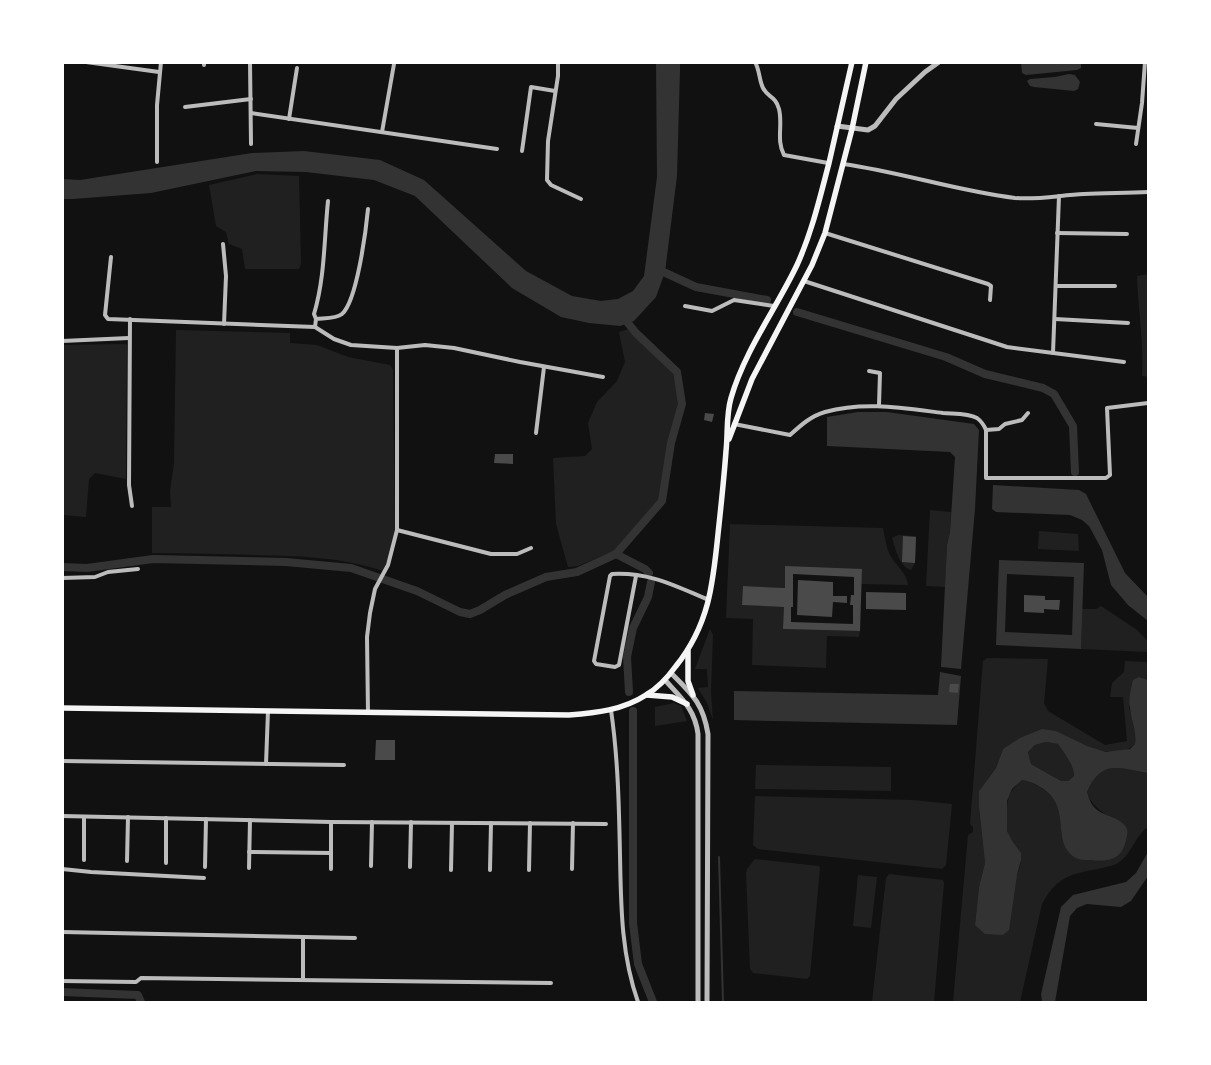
<svg xmlns="http://www.w3.org/2000/svg" width="1211" height="1065" font-family="Commissioner,sans-serif">
<rect width="100%" height="100%" fill="#111"/>
<g fill="#202020">
<polygon points="257,174 299,176 301,264 299,269 245,269 242,249 229,244 226,232 216,226 209,185"/>
<path d="M1148,274V377L1142,376C1144,342 1138,310 1137,276Z"/>
<polygon points="628,329 673,374 679,404 669,442 659,499 614,551 578,566 568,567 556,524 553,458 585,456 592,449 588,423 597,402 617,381 625,362 619,332"/>
<path d="M176,330L290,333V343L317,345L348,357L390,365L393,370L395,529L391,551L383,571C341,557 299,556 255,555C220,554 186,553 152,553V507H171L170,491L174,463Z"/>
<polygon points="125,344 127,345 126,479 95,473 89,479 86,517 63,515 63,345"/>
<polygon points="930,510 951,512 950,532 947,545 945,587 926,586"/>
<path d="M730,524L883,528C885,537 886,547 890,555C896,566 907,573 908,585L861,584L862,570L785,567V588L743,586V605L784,607V629L860,631L859,637L827,636L826,668L752,665L753,619L726,618Z"/>
<polygon points="1039,531 1078,534 1079,551 1038,549"/>
<path d="M898,535L916,536L915,563L911,570C898,565 896,549 892,538Z"/>
<polygon points="1101,606 1137,630 1148,641 1148,652 1081,649 1082,609 1096,609"/>
<polygon points="710,629 713,635 711,692 713,720 707,703 698,688 708,687 707,669 695,669"/>
<path d="M987,658L1048,659L1044,703L1048,711L1105,745L1127,741L1123,697H1110L1112,683L1124,672L1125,661L1148,662V680L1139,677L1129,707L1136,736L1135,744C1112,764 1078,742 1056,731L1003,749L996,768L979,791V807L985,863L979,887L975,925L1017,875C1028,848 1011,851 1007,831C1006,826 1007,820 1007,815C1007,797 1009,792 1022,780C1030,781 1035,784 1041,788C1061,799 1060,817 1062,837L1123,823C1107,815 1093,810 1087,792C1102,759 1118,768 1148,773V827C1136,835 1133,850 1122,860C1115,866 1107,867 1097,869C1068,875 1057,877 1042,904L1020,1002H953L968,835L973,832V827L970,824L983,661Z"/>
<polygon points="674,703 681,706 687,721 655,726 655,707"/>
<path d="M1046,742L1058,744C1064,753 1074,765 1074,776L1068,781H1061L1031,764L1028,752L1035,745Z"/>
<polygon points="756,765 891,767 891,791 755,789"/>
<polygon points="755,796 913,800 952,804 946,865 942,869 758,849 753,845"/>
<polygon points="755,859 819,866 820,868 810,976 807,979 753,973 750,969 746,873 747,869"/>
<polygon points="889,874 943,880 944,883 934,1002 872,1002 886,878"/>
<polygon points="858,875 877,877 871,928 853,926"/>
</g>
<g fill="#333" fill-rule="evenodd">
<polygon points="656,63 680,63 680,70 677,176 665,272 656,297 634,321 620,326 589,323 561,317 512,288 415,196 374,180 306,172 256,171 151,193 73,199 63,199 63,179 80,180 252,153 304,151 380,160 424,180 526,271 572,296 601,301 618,299 633,291 644,276 657,177"/>
<polygon points="1021,63 1021,62 1081,63 1081,68 1077,70 1026,75 1022,73"/>
<polygon points="1069,74 1075,75 1080,82 1078,89 1074,91 1034,87 1030,86 1027,81 1030,79 1055,77"/>
<polygon points="858,412 887,412 974,424 979,430 975,509 961,669 941,667 947,545 950,532 955,457 950,452 827,446 827,417"/>
<polygon points="993,485 1079,490 1086,494 1125,573 1148,597 1148,621 1128,605 1111,585 1102,550 1089,526 1082,520 1070,515 996,512 992,509"/>
<path d="M999,560L1084,563L1081,649L996,645ZM1007,574L1074,577L1072,635L1005,632Z"/>
<polygon points="940,672 961,676 957,725 734,720 734,691 938,695"/>
<path d="M1139,677L1148,680V773C1118,768 1102,759 1087,792C1089,798 1091,805 1096,809C1105,817 1122,817 1127,829C1128,833 1127,836 1126,840C1122,860 1108,862 1091,860C1086,860 1080,860 1076,858C1049,842 1074,806 1040,787C1034,783 1029,781 1022,780L1012,789L1007,801V831L1012,841L1021,853V860L1017,875L1009,930L1003,935L985,934L975,925L979,887L985,863L979,807V791L996,768L1003,749L1020,738L1042,729L1056,731L1087,746L1106,752L1130,749L1135,744C1137,731 1131,721 1130,708C1128,699 1131,689 1133,680ZM1046,742L1058,744C1064,753 1074,765 1074,776L1068,781H1061L1031,764L1028,752L1035,745Z"/>
<polygon points="1148,852 1148,876 1131,901 1121,907 1087,904 1077,908 1070,916 1055,1002 1042,1002 1041,994 1061,907 1073,895 1126,882 1136,873"/>
</g>
<g fill="none" stroke-linecap="round" stroke-linejoin="round">
<polyline stroke="#333" stroke-width="2" points="719,857 723,1002"/>
<g stroke="#333" stroke-width="8">
<polyline points="657,269 696,287 767,300"/>
<polyline points="797,312 946,357 985,374 1043,388 1054,394 1073,426 1075,472"/>
<polyline points="616,554 645,569 649,573"/>
<polyline points="62,567 87,568 153,559 286,562 351,568 417,591 460,612 470,614 480,610 505,595 546,577 577,572 616,554 662,501 671,443 682,404 677,372 636,333 623,317"/>
<polyline points="629,692 627,657 633,628 648,597 651,582"/>
<polyline points="633,711 633,923 638,964 653,1002"/>
<polyline points="62,992 138,995 141,1002"/>
</g>
</g>
<g fill="#4a4a4a" fill-rule="evenodd">
<polygon points="705,413 714,414 712,422 704,420"/>
<polygon points="495,454 513,454 513,464 494,463"/>
<polygon points="903,536 916,537 915,563 902,562"/>
<path d="M785,566L862,569L860,631L783,629L784,607L742,605L743,586L785,588ZM793,574L854,577V595H851L850,605H853V624L791,622V607H793Z"/>
<polygon points="798,580 833,582 833,596 847,596 847,603 833,602 832,617 797,615"/>
<polygon points="866,592 906,593 906,610 866,609"/>
<polygon points="1024,595 1045,596 1045,600 1060,600 1059,610 1044,609 1044,613 1024,612"/>
<polygon points="950,684 959,684 958,693 949,692"/>
<polygon points="376,740 395,740 395,760 375,760"/>
</g>
<g fill="none" stroke-linecap="round" stroke-linejoin="round">
<g stroke="#bcbcbc" stroke-width="4">
<polyline points="86,62 159,72"/>
<polyline points="250,62 251,144"/>
<polyline points="558,62 558,76 548,141 547,180 551,185 581,199"/>
<path d="M755,62C760,71 759,80 763,88C768,98 775,95 779,109C783,125 776,140 784,155L828,163"/>
<polyline points="204,65 204,62"/>
<polyline points="185,107 251,99"/>
<polyline points="251,113 497,149"/>
<polyline points="289,119 297,68"/>
<polyline points="1096,124 1138,128"/>
<polyline points="382,132 394,64"/>
<polyline points="1136,144 1142,103 1145,62"/>
<polyline points="522,151 531,87 555,91"/>
<polyline points="157,162 157,105 161,62"/>
<path d="M843,164C901,172 957,191 1015,198C1038,200 1061,195 1084,194C1105,193 1127,193 1148,192"/>
<polyline points="825,233 988,284 991,286 990,300"/>
<polyline points="1057,233 1127,234"/>
<polyline points="223,244 226,276 224,324"/>
<polyline points="111,257 105,315 108,319 315,327 334,339 351,345 397,348 425,345 454,348 520,362 603,377"/>
<polyline points="804,281 1007,347 1124,362"/>
<polyline points="1056,286 1115,286"/>
<polyline points="685,306 712,311 734,300 774,306"/>
<polyline points="130,319 129,485 132,506"/>
<path d="M316,319L314,314C325,277 324,240 328,201"/>
<polyline points="1055,319 1128,323"/>
<path d="M315,327L316,319C323,318 336,319 342,314C357,301 366,230 368,209"/>
<polyline points="62,341 129,338"/>
<polyline points="1053,353 1059,196"/>
<polyline points="869,371 880,373 879,405"/>
<path d="M734,424L790,435C801,425 811,416 825,412C864,401 903,408 943,413C953,414 968,413 977,418C981,421 984,425 986,430V478H1106L1110,475L1107,408L1148,403"/>
<polyline points="986,430 999,429 1005,424 1022,420 1028,413"/>
<polyline points="536,433 544,367"/>
<polyline points="397,530 491,554 517,554 531,548"/>
<path d="M636,576L619,665L615,667L596,664L594,661L610,576L612,574C650,572 675,586 709,600"/>
<polyline points="62,578 95,577 108,572 138,569"/>
<path d="M611,710C618,758 619,806 620,855C621,905 621,954 638,1002"/>
<polyline points="368,713 367,637 370,613 375,589 388,565 397,530 397,348"/>
<polyline points="62,761 344,765"/>
<polyline points="266,764 268,711"/>
<polyline points="62,816 331,822 606,824"/>
<polyline points="249,852 331,853"/>
<polyline points="84,860 84,817"/>
<polyline points="127,861 128,817"/>
<polyline points="166,863 166,818"/>
<polyline points="371,866 372,822"/>
<polyline points="205,867 206,819"/>
<polyline points="410,867 411,822"/>
<polyline points="249,868 250,820"/>
<polyline points="62,869 91,872 204,878"/>
<polyline points="331,869 331,822"/>
<polyline points="572,869 573,823"/>
<polyline points="451,870 452,823"/>
<polyline points="490,870 491,823"/>
<polyline points="529,870 530,823"/>
<polyline points="62,932 355,938"/>
<polyline points="303,980 303,937"/>
<polyline points="62,981 136,982 141,978 551,983"/>
</g>
<g stroke="#bcbcbc" stroke-width="5">
<polyline points="837,126 868,130 875,126 896,99 925,72 939,62"/>
<path d="M671,673C692,694 703,703 708,734L707,1002"/>
<path d="M665,680C681,698 695,709 698,734V1002"/>
</g>
<g stroke="#f5f5f5" stroke-width="5.5">
<polyline points="729,439 752,379 812,265 825,233 852,129 866,62"/>
<polyline points="688,651 688,681 693,695"/>
<polyline points="647,695 672,697 687,704"/>
<path d="M62,708L569,715C596,713 623,710 646,695C658,688 668,677 676,666C709,625 713,584 718,534C721,506 724,479 726,451C728,433 726,415 731,398C745,350 776,309 797,265C812,232 820,197 829,163C837,129 844,96 852,62"/>
</g>
</g>
<rect width="1211" height="1065" fill="none" stroke="#ffffff" stroke-width="128"/>
</svg>
